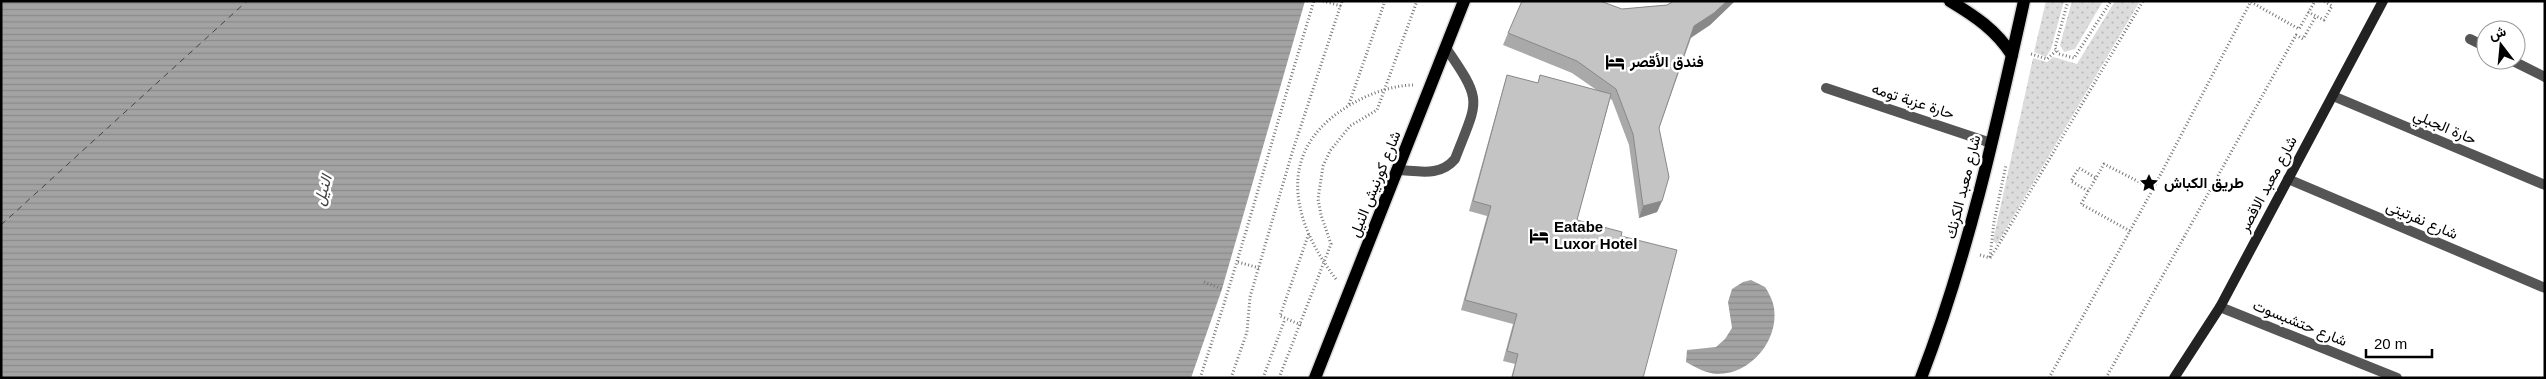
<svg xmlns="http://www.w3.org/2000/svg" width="2546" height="379" font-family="Arial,Vazirmatn,sans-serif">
<defs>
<pattern id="park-dots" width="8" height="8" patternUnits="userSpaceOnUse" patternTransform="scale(1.25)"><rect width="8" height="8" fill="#dcdcdc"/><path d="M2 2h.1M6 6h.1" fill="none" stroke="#bbb" stroke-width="1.8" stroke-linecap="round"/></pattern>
<pattern id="water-rules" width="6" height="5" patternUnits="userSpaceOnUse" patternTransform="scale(1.25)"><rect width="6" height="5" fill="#a3a3a3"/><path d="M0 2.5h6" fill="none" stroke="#8b8b8b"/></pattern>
</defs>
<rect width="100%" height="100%" fill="#fff"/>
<g fill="url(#park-dots)">
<polygon points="2046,1 2064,1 2051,49 2046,57 2034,52"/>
<polygon points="2072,1 2103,1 2075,49 2064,52 2060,45"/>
<polygon points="2115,1 2140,1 1997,244 1993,241 2033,58 2047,62 2053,57 2077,64"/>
</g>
<g fill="url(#water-rules)">
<polygon points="1,1 1305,1 1222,289 1191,378 1,378"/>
<path d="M1751,280L1765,287C1769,293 1773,301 1774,308C1779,340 1751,374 1718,374C1707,374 1695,367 1686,362L1687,350L1716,347L1725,339L1732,328L1728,302L1732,289L1743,282Z"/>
</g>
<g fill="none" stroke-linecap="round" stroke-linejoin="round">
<polyline stroke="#444" stroke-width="1" stroke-dasharray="6 5" stroke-linecap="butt" points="1,225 247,1"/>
<g stroke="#dbdbdb" stroke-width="15">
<g id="primary">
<path d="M1950,1C1975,16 1996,30 2012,55"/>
<polyline points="1315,378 1464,1"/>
<path d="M1921,378C1968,256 1996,128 2024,1"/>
</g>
</g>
<g stroke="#777" stroke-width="3" stroke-dasharray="1 2.5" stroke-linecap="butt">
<polyline points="1323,1 1341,6"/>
<polyline points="2068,1 2055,48 2059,54 2074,58 2111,1"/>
<polyline points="2251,2 2299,29 2315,1"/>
<polyline points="2308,12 2324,20 2332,6 2324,1"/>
<polyline points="2031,54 2047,59 2056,51"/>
<polyline points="1349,104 1385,1"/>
<polyline points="2088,191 2071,181 2079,168 2096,178"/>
<polyline points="2130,231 2081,204 2104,164 2153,189"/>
<polyline points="1980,255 1990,258 1999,244 2143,1"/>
<polyline points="1990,257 1994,222 2006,165"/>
<polyline points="1238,262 1259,268"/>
<path d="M1336,279C1293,223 1275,155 1342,110C1363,96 1387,86 1413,85"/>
<polyline points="1204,282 1222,289"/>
<polyline points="1301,325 1280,316 1309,233"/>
<path d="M1200,378C1242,253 1275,127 1314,1"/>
<polyline points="1231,378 1247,332 1250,297 1292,153 1342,1"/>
<polyline points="1263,378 1285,319"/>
<polyline points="1279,378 1331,244 1321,215 1318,199 1323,166 1330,151 1350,126 1377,110 1417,1"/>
<polyline points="2049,378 2153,189 2251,1"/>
<polyline points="2106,378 2296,35 2303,39 2316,16"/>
</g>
<path stroke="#555" stroke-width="10" d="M1398,170C1419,171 1440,177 1455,159C1478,99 1484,103 1446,48"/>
<g stroke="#555" stroke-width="10">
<polyline points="2470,39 2486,47"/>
<polyline points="2511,60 2545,77"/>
<polyline points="1826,88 1991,143"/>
<polyline points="2333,96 2545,185"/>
<polyline points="2288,179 2545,288"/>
<polyline points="2220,307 2397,378"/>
</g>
<polyline stroke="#222" stroke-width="10" points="2174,378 2220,307 2383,1"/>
<use href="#primary" stroke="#000" stroke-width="12"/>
</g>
<polygon fill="#a9a9a9" points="1674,1 1735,1 1710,25 1691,38 1659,128 1662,201 1657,212 1639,218 1629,145 1612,100 1610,99 1577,220 1621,236 1643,378 1511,378 1515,364 1503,361 1513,324 1461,310 1487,216 1469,211 1504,85 1507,75 1538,83 1540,75 1598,91 1572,73 1503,45 1508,33 1622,9 1667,5"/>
<g fill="#898989">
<polygon points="1727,1 1735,1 1710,25 1690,38 1694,26"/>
<polygon points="1662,201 1657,212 1639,218 1643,206"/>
</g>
<g fill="#c4c4c4" stroke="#898989">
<polygon points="1522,1 1600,1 1622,9 1667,5 1674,1 1727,1 1714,13 1694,26 1659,128 1669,177 1662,201 1643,206 1633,134 1616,89 1577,61 1508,33"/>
<polygon points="1507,75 1538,83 1540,75 1611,94 1577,220 1622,232 1621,236 1677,250 1643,378 1512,378 1518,354 1507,351 1517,314 1465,300 1491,206 1473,201"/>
</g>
<defs>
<g id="hotel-bare" transform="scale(1.5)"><path d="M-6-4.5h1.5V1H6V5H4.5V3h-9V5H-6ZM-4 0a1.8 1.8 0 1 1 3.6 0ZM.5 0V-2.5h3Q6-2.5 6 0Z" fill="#000" stroke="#fff" stroke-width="2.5" paint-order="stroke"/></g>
<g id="sight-bare" transform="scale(1.5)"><path d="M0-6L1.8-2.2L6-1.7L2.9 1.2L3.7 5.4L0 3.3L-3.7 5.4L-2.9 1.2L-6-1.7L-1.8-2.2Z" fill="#000" stroke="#fff" stroke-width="2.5" paint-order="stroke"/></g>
</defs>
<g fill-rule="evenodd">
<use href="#hotel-bare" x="1615" y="62"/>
<use href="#sight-bare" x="2149" y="183"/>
<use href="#hotel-bare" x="1539" y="236"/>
</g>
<g text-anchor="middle" stroke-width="5" stroke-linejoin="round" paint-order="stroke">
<g font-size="15" font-weight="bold" fill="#000" stroke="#fff" text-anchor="start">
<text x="1630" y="67">فندق الأقصر</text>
<text x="2164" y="188">طريق الكباش</text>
<text x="1554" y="232">Eatabe<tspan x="1554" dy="17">Luxor Hotel</tspan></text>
</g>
<g font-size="15" fill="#000" stroke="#fff">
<text transform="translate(1913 101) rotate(18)" y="5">حارة عزبة تومه</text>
<text transform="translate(2445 127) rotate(23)" y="5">حارة الجبلي</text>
<text transform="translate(1375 184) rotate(-68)" y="5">شارع كورنيش النيل</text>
<text transform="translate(2268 184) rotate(-62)" y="5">شارع معبد الاقصر</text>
<text transform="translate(1963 187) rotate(-76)" y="5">شارع معبد الكرنك</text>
<text transform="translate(2422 220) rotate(23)" y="5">شارع نفرتيتى</text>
<text transform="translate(2300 323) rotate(22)" y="5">شارع حتشبسوت</text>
</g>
<g font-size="16" font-style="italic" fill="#444" stroke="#fff">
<text transform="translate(322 190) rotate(-74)" y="6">النيل</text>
</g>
</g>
<rect width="2546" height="379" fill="none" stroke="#000000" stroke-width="5"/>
<g transform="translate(2501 45) rotate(344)"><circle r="24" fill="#ffffff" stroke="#999999"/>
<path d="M0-4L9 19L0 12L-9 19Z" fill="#000000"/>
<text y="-8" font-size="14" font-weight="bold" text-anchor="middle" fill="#000000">ش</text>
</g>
<path d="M2366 349v8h66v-8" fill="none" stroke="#000000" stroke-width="2.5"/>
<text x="2374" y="349" font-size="15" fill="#000000" stroke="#ffffff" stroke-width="4" paint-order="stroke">20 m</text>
</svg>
